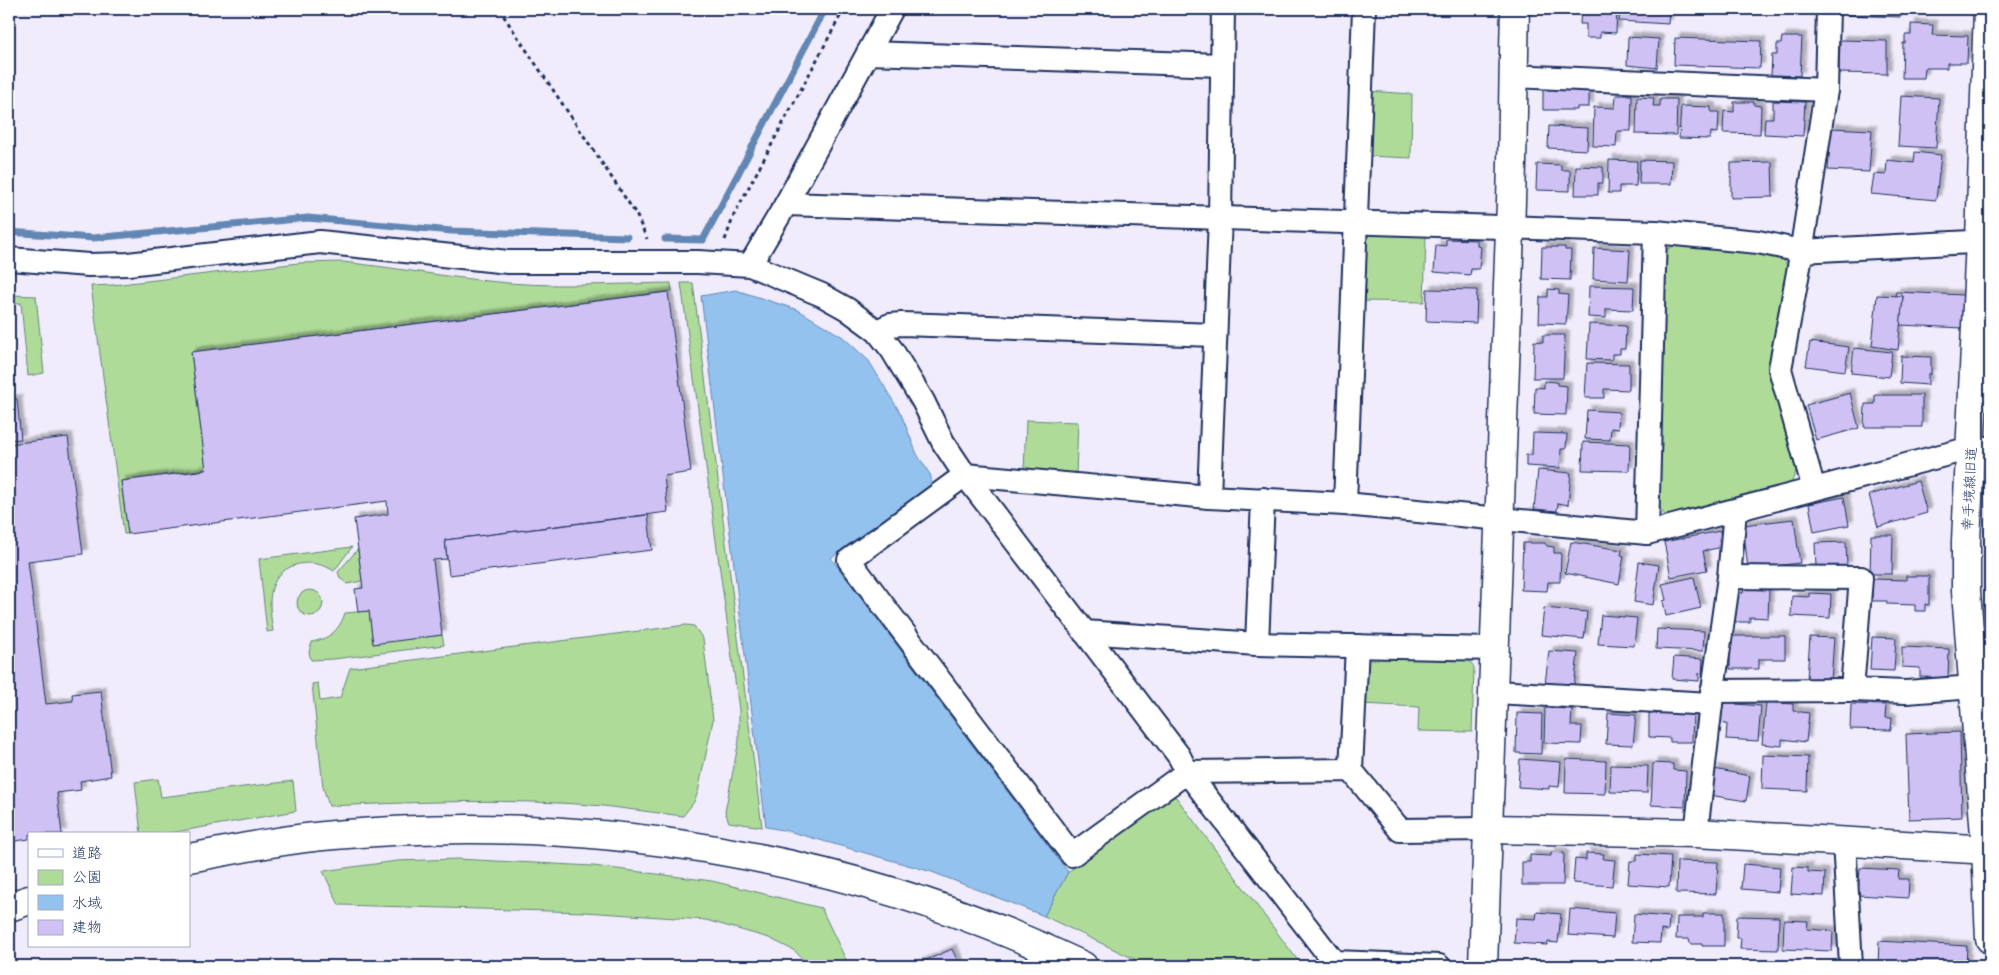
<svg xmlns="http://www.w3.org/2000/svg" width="1999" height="975" font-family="Delius,'Klee One',sans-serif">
<defs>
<filter id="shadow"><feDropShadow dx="4.5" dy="-4.5" stdDeviation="1" flood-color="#0004"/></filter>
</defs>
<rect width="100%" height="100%" fill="#f1ecfb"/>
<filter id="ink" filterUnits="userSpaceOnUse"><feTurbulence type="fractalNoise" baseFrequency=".02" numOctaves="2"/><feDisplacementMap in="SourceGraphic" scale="10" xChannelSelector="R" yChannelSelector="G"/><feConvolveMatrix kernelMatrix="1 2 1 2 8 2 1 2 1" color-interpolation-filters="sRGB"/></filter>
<g filter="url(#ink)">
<g fill="#afdb99" stroke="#65857c">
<polygon points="1368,91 1412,94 1411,158 1367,156"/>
<polygon points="1372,234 1426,236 1424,302 1362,301 1363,242"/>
<polygon points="1679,242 1778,253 1788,266 1769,373 1796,471 1791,484 1666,517 1654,500 1660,254"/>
<path d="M343,262C391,267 439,276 487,281C548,288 610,284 671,283L672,291L191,352L206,469L121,481L128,534H124L91,286L113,285L299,263Z"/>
<polygon points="9,282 13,282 12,295 36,296 44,373 28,376 21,303 9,304"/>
<polygon points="681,283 693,283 762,827 729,822 725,812 739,740 739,710"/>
<polygon points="1026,420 1078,422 1076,474 1024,471"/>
<path d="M352,547L334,571C313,557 281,561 272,588C268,602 271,617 273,631L267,632L259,559Z"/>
<polygon points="358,549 362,581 347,584 340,578 338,572"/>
<circle cx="310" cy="603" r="13"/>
<path d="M369,611L373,643L442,635L444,645L334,659L311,660L309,652L312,642C330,638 339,631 345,613Z"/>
<path d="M686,625L694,626L703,639L713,720L698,792L694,802L683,816C656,813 630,809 603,806C512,798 420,802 329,806L323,787L312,684L318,683L320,701L340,698L350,668Z"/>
<polygon points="1369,654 1466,657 1474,667 1472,732 1418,731 1419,707 1362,704 1364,660"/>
<polygon points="158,779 161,797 293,781 296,811 164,834 141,834 135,782"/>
<polygon points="1167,796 1176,797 1302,966 1149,966 1044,916 1068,872"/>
<polygon points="457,859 593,866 712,881 821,908 849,966 809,966 795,951 769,938 706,920 585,912 339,905 323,871 397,861"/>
</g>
<polygon fill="#93c2ee" stroke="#6387b4" points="736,290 798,310 843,337 869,361 901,414 917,454 931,476 931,486 831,558 1068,872 1044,916 932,872 788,831 766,827 701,296"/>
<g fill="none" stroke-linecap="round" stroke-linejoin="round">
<g stroke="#6387b4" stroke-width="7">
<polyline points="9,232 93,238 308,218 452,231 627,237"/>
<polyline points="665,239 703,240 825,9"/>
</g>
</g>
<g fill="#cfc1f3" stroke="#1b2f5e" filter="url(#shadow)">
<polygon points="1581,9 1617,9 1616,33 1600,32 1600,38 1586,38 1586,24 1580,24"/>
<polygon points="1620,9 1669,9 1668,24 1619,21"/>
<polygon points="1847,9 1901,9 1901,17 1847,15"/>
<polygon points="1911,24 1933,25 1932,35 1968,36 1967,63 1947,63 1947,68 1925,68 1924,78 1902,78 1903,43 1905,43 1905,35 1911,35"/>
<polygon points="1628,37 1659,39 1657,68 1627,65"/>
<polygon points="1782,37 1802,37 1800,76 1771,75 1772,55 1777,55 1777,44 1781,44"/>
<polygon points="1675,38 1761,41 1760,68 1674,65"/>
<polygon points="1840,40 1887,41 1887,74 1839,73"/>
<polygon points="1543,89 1589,89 1589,107 1577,107 1577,110 1543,110"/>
<polygon points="1616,95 1632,95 1631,131 1617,131 1616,147 1593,146 1594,107 1615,108"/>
<polygon points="1901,96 1939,98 1936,148 1898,146"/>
<polygon points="1637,97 1654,98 1653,106 1660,106 1660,99 1677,99 1676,135 1636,134"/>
<polygon points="1773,101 1805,102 1803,136 1764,134 1765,118 1773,118"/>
<polygon points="1734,102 1754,102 1754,105 1761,106 1760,134 1723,133 1724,111 1734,112"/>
<polygon points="1681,106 1711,107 1711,112 1719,112 1718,133 1711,132 1710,139 1679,138"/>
<polygon points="1549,126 1588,128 1587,150 1548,148"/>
<polygon points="1831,128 1872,130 1869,172 1828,170"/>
<polygon points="1915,152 1941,155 1936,200 1871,194 1874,174 1886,175 1887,160 1914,163"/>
<polygon points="1609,160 1637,161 1636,186 1619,186 1619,193 1608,193"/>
<polygon points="1640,160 1672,161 1671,184 1639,184"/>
<polygon points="1772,162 1773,197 1731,198 1731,163"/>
<polygon points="1537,164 1561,165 1561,170 1570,170 1570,191 1536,190"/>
<polygon points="1576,166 1603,167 1603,183 1598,183 1598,195 1575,195"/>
<polygon points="1446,239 1477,240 1477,246 1481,247 1479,269 1471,269 1470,275 1434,272 1436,245 1446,246"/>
<polygon points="1542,247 1565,247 1565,250 1571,250 1570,280 1541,279"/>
<polygon points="1594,248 1630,250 1628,281 1593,279"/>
<polygon points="1589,286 1634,287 1633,310 1606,309 1606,318 1588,317"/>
<polygon points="1427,289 1477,290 1476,323 1426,321"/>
<polygon points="1548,289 1559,290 1559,294 1568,295 1566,324 1539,323 1540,297 1548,297"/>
<polygon points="668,292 691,472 664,476 668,512 445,540 447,559 433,560 442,635 373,644 369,611 358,612 355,589 363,588 354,519 388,514 387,501 128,534 121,481 206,470 191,352"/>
<polygon points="1896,292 1964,295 1963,328 1900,325 1903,296 1895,296"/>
<polygon points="1877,295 1903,296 1898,350 1872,346"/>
<polygon points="1589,324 1626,326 1625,349 1620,349 1620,354 1612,354 1612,360 1587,359"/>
<polygon points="1543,335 1565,335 1563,378 1533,378 1534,341 1543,342"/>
<polygon points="1810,342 1849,347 1845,371 1806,366"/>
<polygon points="1854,348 1892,352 1889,377 1851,373"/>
<polygon points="1901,356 1931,357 1931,374 1928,374 1928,385 1900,383"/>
<polygon points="1587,363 1629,364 1629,390 1604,389 1604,398 1585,398"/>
<polygon points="1544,381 1557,382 1557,385 1567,386 1566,415 1534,414 1535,387 1544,388"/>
<polygon points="1850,393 1859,428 1816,440 1806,405"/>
<polygon points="1875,395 1922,395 1922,427 1864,427 1865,404 1875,404"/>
<polygon points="17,399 21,439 9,440 9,400"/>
<polygon points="1587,410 1619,412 1618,429 1611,428 1610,440 1585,439"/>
<polygon points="1533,433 1567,434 1566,449 1561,449 1560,468 1526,466 1526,455 1532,455"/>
<polygon points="68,437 83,554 28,561 46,704 73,701 72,694 101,691 111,776 80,781 81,790 57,793 62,834 29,834 29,839 9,842 9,444"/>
<polygon points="1583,442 1630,444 1629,471 1582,470"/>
<polygon points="1538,470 1571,473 1568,505 1558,503 1557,511 1534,509"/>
<polygon points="1918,481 1927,513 1878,527 1869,495"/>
<polygon points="1844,497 1849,525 1814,532 1809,504"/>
<polygon points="648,515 652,550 449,575 445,540"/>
<polygon points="1794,519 1800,563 1748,569 1743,525"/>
<polygon points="1720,531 1723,547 1703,551 1707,570 1671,577 1664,542"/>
<polygon points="1871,535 1893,535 1892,574 1870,574"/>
<polygon points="1571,542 1622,550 1621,555 1624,556 1619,584 1565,573"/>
<polygon points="1846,542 1847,566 1816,567 1815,543"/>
<polygon points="1523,543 1545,543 1547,546 1554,547 1554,553 1561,553 1560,582 1548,582 1547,591 1521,590"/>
<polygon points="1639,562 1659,565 1653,605 1634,602"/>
<polygon points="1906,576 1929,576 1929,605 1925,604 1925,611 1915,611 1915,605 1887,604 1887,601 1872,601 1872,579 1906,580"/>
<polygon points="1694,577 1701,608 1666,616 1663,601 1666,600 1662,584"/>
<polygon points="1744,589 1769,590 1768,618 1750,617 1750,622 1733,622 1734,593 1743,593"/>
<polygon points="1809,593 1831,594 1830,618 1791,616 1792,596 1809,597"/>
<polygon points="1544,608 1587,612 1584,639 1541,635"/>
<rect x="1982" y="609" width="8" height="14"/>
<polygon points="1601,615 1637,618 1634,646 1598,644"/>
<polygon points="1657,629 1704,631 1703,651 1656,649"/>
<polygon points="1730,636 1785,636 1785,659 1759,659 1759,669 1730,669"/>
<polygon points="1810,637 1834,638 1831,681 1807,679"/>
<polygon points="1872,637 1896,638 1894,671 1870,670"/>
<polygon points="1902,647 1949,649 1948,678 1920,677 1920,668 1902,667"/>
<polygon points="1549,651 1578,653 1574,687 1545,684"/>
<polygon points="1674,657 1703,659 1702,674 1699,673 1699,681 1672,679"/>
<polygon points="1736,697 1736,704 1761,706 1758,741 1726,739 1727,724 1716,723 1719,701"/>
<polygon points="1766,702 1793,704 1793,711 1809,713 1806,742 1782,739 1782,746 1762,744"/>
<polygon points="1851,704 1886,705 1885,718 1892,718 1891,730 1850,729"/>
<polygon points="1545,708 1572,709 1571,726 1582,726 1581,744 1544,743"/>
<polygon points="1649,712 1693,713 1692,742 1670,742 1670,738 1649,737"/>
<polygon points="1517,713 1542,714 1541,754 1516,753"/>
<polygon points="1608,713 1636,715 1633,745 1606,744"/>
<polygon points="1960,732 1962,817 1909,819 1906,734"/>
<polygon points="1763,755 1808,757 1807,791 1762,789"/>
<polygon points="1520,759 1561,762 1559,787 1549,786 1549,789 1518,787"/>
<polygon points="1566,759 1606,761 1605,794 1565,793"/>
<polygon points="1653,763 1673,764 1673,770 1686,771 1685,807 1651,805"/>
<polygon points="1611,765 1648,766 1647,793 1610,792"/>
<polygon points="1714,769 1750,776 1746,801 1709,795"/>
<polygon points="1551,852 1564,853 1563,885 1522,885 1522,862 1530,862 1530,855 1551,856"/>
<polygon points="1586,853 1604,854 1603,859 1615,860 1612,886 1573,883 1575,859 1586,860"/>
<polygon points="1637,854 1671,856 1669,887 1628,884 1630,861 1637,861"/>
<polygon points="1677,861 1718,862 1716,894 1676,893"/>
<polygon points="1743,864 1780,867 1778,892 1741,889"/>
<polygon points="1793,867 1808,868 1808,872 1825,873 1824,896 1791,894"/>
<polygon points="1860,868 1899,870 1898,879 1909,879 1908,898 1858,895"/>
<polygon points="1570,909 1615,913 1613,938 1568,935"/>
<polygon points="1537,912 1561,914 1558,943 1548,942 1547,945 1514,943 1516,918 1536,919"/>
<polygon points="1703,913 1724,913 1724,946 1702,946 1702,944 1690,944 1689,939 1676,939 1677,917 1703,917"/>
<polygon points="1634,914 1669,917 1668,931 1661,930 1660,943 1632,942"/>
<polygon points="1737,916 1779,917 1778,950 1740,949 1741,938 1736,938"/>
<polygon points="1784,920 1808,921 1807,929 1833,931 1832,951 1783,949"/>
<polygon points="1879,941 1967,946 1966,966 1878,966"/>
<polygon points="952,949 960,966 913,966"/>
</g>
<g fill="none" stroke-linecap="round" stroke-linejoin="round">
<g stroke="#1b2f5e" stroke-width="26">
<g id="minor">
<polyline points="868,53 1222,65"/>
<polyline points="1513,76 1826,90"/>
<polyline points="786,204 1655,232 1758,242 1801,251 1990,241"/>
<polyline points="9,259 89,265 128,264 320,242 508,262 698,262 750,265 822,295 847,309 877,331 892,350 923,401 943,442 965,475 1179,756 1187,772 1334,962 1439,966"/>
<polyline points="750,265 786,204 892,9"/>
<polyline points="877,331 890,325 902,324 1215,335"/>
<polyline points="1814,489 1780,369 1799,267 1826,90 1828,9"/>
<polyline points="1209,497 1220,218 1223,9"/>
<polyline points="1345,504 1364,9"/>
<polyline points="1647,533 1655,232"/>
<polyline points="1729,577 1861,578 1852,690 1906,692 1974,687"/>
<polyline points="1084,632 1257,644 1495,649"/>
<polyline points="1257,644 1263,499"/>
<polyline points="1712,691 1852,690"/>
<polyline points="1494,692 1711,704"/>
<polyline points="1351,770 1357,646"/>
<polyline points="1487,829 1400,830 1351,770 1187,772 1072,855 849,560 965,475 1209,497 1345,504 1647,533 1971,448 1990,448"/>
<polyline points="1696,833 1711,704 1729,577 1735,511"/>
<polyline points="1844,840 1851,966"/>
</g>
</g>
<g stroke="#1b2f5e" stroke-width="31">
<g id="tertiary">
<polyline points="1988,9 1980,240 1966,541 1966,591 1986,848 1990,939"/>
<polyline points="1487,829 1696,833 1990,850"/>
<path d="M189,858C237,849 285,839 334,835C590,812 851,855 1083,966"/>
<polyline points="9,907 29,900"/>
<path d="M1483,966C1490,721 1502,476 1510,230C1513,156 1513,83 1515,9"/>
</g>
</g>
<g stroke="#1b2f5e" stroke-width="3" stroke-dasharray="4 4" stroke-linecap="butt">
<polyline points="499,9 636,214 647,239"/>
<polyline points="725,240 734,215 844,9"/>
</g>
<use href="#minor" stroke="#fff" stroke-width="22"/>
<use href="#tertiary" stroke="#fff" stroke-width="28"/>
</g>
</g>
<g text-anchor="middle" stroke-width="4" stroke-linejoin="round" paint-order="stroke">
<g font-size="14" fill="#1b2f5e" stroke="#fff">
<text transform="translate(1969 489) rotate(-87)" y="5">幸手境線旧道</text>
</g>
</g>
<rect width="1999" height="975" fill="none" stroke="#fff" stroke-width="30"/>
<rect x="15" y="15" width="1969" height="945" fill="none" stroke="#1b2f5e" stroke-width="2" filter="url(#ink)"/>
<rect x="28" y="832" width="162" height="115" fill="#ffffff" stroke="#a4acbf"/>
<rect x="38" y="849" width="25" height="8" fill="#ffffff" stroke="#a4acbf"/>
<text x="72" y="858" font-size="15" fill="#1b2f5e">道路</text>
<rect x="38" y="870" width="25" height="15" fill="#afdb99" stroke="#a4acbf"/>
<text x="72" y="882" font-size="15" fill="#1b2f5e">公園</text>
<rect x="38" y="895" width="25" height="15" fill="#93c2ee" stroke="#a4acbf"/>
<text x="72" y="908" font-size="15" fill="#1b2f5e">水域</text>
<rect x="38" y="920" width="25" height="15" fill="#cfc1f3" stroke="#a4acbf"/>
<text x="72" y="932" font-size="15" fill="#1b2f5e">建物</text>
</svg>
